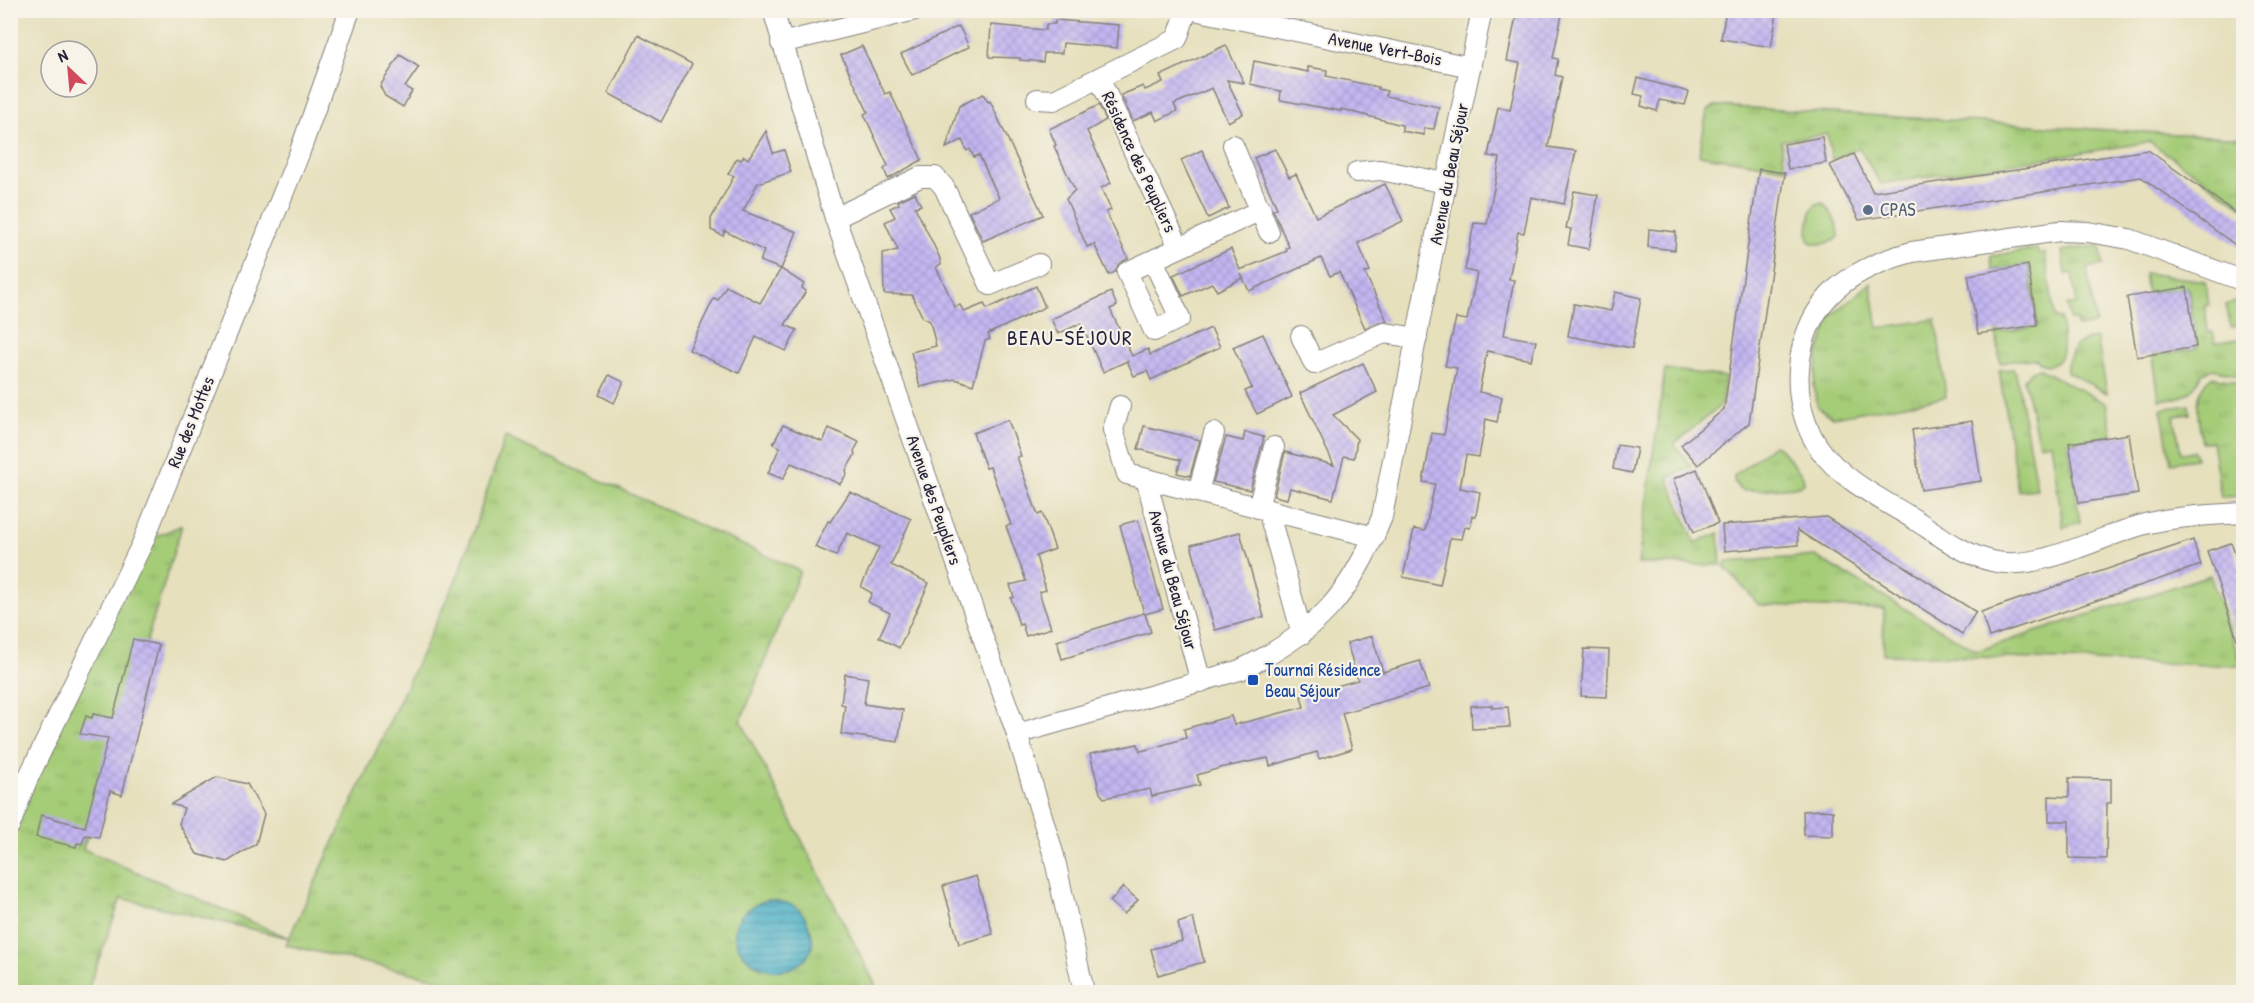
<svg xmlns="http://www.w3.org/2000/svg" width="2254" height="1003" font-family="'Patrick Hand',sans-serif">
<defs>
<pattern id="grass-tufts" width="24" height="20" patternUnits="userSpaceOnUse" patternTransform="scale(1.5)"><rect width="24" height="20" fill="#a5cc77"/><path d="M3 7l-1-3M5 7V3M7 7l1-3M15 17l-1-3M17 17v-4M19 17l1-3" fill="none" stroke="#8eaf68"/></pattern>
<pattern id="water-rules" width="6" height="5" patternUnits="userSpaceOnUse" patternTransform="scale(1.5)"><rect width="6" height="5" fill="#47afc6"/><path d="M0 2.5h6" fill="none" stroke="#3b8ea2"/></pattern>
<pattern id="building-cross-hatch" width="8" height="8" patternUnits="userSpaceOnUse" patternTransform="scale(1.5)"><rect width="8" height="8" fill="#c3b6f1"/><path d="M0 0l8 8M0 8l8-8" fill="none" stroke="#a79cd0"/></pattern>
</defs>
<rect width="100%" height="100%" fill="#f7f3e8"/>
<filter id="ink" filterUnits="userSpaceOnUse"><feTurbulence type="fractalNoise" baseFrequency=".0167" numOctaves="2"/><feDisplacementMap in="SourceGraphic" scale="12" xChannelSelector="R" yChannelSelector="G"/><feConvolveMatrix kernelMatrix="1 2 1 2 8 2 1 2 1" color-interpolation-filters="sRGB"/></filter>
<filter id="wash" filterUnits="userSpaceOnUse"><feTurbulence type="fractalNoise" baseFrequency=".008" numOctaves="4" result="noise"/><feDisplacementMap in="SourceGraphic" scale="24" xChannelSelector="R" yChannelSelector="G"/><feGaussianBlur stdDeviation="1.35" result="paint"/><feColorMatrix in="noise" values="0 0 0 0 0 0 0 0 0 0 0 0 0 0 0 0 0 1.4 0 .05"/><feComposite in="paint" operator="in"/></filter>
<g filter="url(#wash)">
<rect width="100%" height="100%" fill="#e6e0bd"/>
<g fill="url(#grass-tufts)" stroke="#647759" stroke-width="1.5">
<polygon points="1715,106 2243,138 2243,207 2150,142 1881,184 1859,148 1832,160 1827,134 1781,141 1785,168 1699,155 1707,111"/>
<path d="M1823,203C1831,211 1839,226 1839,237C1833,243 1817,246 1810,242C1806,233 1809,211 1816,204Z"/>
<polygon points="2100,245 2103,265 2087,268 2096,324 2077,327 2076,320 2070,320 2067,305 2077,304 2072,273 2065,274 2062,251"/>
<path d="M2037,249L2039,254L2045,253L2055,318L2061,319C2062,332 2069,371 2043,364C2035,362 2042,361 2034,359C2024,358 2010,362 2000,363L1996,333L2038,326L2029,265L1992,270L1991,256Z"/>
<path d="M2144,273L2205,281L2209,305H2205L2208,332H2213L2215,343L2243,338V376L2213,369L2202,373C2191,397 2185,397 2159,400L2153,356L2197,348L2188,287L2147,293Z"/>
<polygon points="1871,283 1878,328 1936,319 1946,397 1833,417 1818,408 1814,386 1818,353 1831,316"/>
<polygon points="2243,300 2243,325 2231,327 2226,305"/>
<path d="M2097,338L2107,393L2067,372C2066,366 2067,363 2070,357C2076,342 2082,340 2097,338Z"/>
<polygon points="1665,369 1725,377 1721,405 1674,444 1692,467 1668,478 1695,543 1719,533 1721,565 1638,564"/>
<polygon points="2013,369 2016,373 2037,489 2018,491 1999,370"/>
<polygon points="2040,369 2107,404 2112,436 2068,442 2080,522 2063,527 2051,443 2039,445 2024,380 2031,371"/>
<path d="M2211,377L2243,383V436L2235,437L2243,496L2221,497L2212,441L2202,443C2199,421 2191,393 2211,377Z"/>
<polygon points="2189,405 2190,414 2174,416 2181,453 2194,451 2196,459 2171,463 2161,409"/>
<polygon points="505,437 800,571 741,721 874,982 877,992 495,992 286,945 289,938 121,898 87,992 11,992 11,826 143,542 182,525 83,849 289,938 460,571"/>
<polygon points="1773,445 1779,447 1803,476 1804,484 1794,487 1745,491 1739,489 1734,481 1734,476"/>
<polygon points="1815,556 1977,651 2210,575 2242,666 1883,654 1884,609 1759,605 1724,566 1726,562"/>
</g>
<path fill="url(#water-rules)" stroke="#346880" stroke-width="1.5" d="M767,900C792,902 804,906 811,932C813,940 814,946 809,954C772,1003 689,928 767,900Z"/>
<g id="blocks">
<g fill="url(#building-cross-hatch)">
<polygon points="1530,10 1563,10 1553,58 1558,59 1555,75 1562,77 1548,147 1576,151 1564,204 1531,197 1524,233 1518,232 1509,279 1514,280 1504,335 1536,341 1531,360 1487,351 1479,392 1502,397 1497,422 1486,419 1479,457 1466,455 1460,488 1480,492 1476,516 1472,516 1470,528 1465,527 1462,539 1450,538 1440,585 1403,577 1414,529 1425,531 1435,484 1423,482 1432,433 1444,435 1457,368 1445,366 1456,318 1467,320 1477,273 1465,270 1474,223 1487,224 1500,158 1488,156 1498,107 1510,110 1520,63 1507,61 1517,12 1529,15"/>
<polygon points="1726,10 1761,10 1777,14 1771,47 1721,39"/>
<polygon points="1055,20 1119,25 1117,48 1063,43 1062,53 1044,53 1043,62 1020,60 1020,58 989,57 991,25 1046,30 1046,24 1055,24"/>
<polygon points="959,26 969,47 912,75 901,54"/>
<polygon points="638,35 692,64 661,122 608,93"/>
<polygon points="1226,45 1244,83 1227,80 1243,114 1228,122 1212,88 1174,104 1177,111 1157,121 1153,112 1133,121 1121,95 1143,86 1145,90 1163,82 1160,76"/>
<polygon points="862,46 885,94 890,92 922,160 888,179 884,169 888,166 864,114 868,112 841,55"/>
<polygon points="400,55 419,67 405,87 412,91 403,107 385,96 380,86"/>
<polygon points="1254,61 1308,72 1308,67 1327,70 1326,76 1378,87 1378,89 1387,91 1386,96 1439,107 1434,129 1424,128 1424,135 1402,131 1402,125 1341,109 1341,111 1280,100 1281,91 1250,84"/>
<polygon points="1638,78 1689,92 1685,105 1660,100 1657,111 1641,106 1643,96 1634,94"/>
<polygon points="983,94 988,102 990,101 1043,215 983,241 969,212 999,198 979,155 974,157 970,149 967,151 962,140 946,148 959,106"/>
<polygon points="1099,105 1106,120 1087,131 1111,183 1101,188 1111,210 1106,212 1128,258 1118,265 1115,272 1109,275 1094,244 1087,247 1066,199 1075,190 1054,146 1056,145 1049,129"/>
<polygon points="766,131 773,153 784,150 791,172 758,183 743,211 797,232 781,269 804,284 802,288 806,291 785,325 797,330 786,351 756,337 739,373 689,350 714,298 718,300 726,286 760,303 781,269 760,261 764,251 725,231 723,236 711,230 711,219 734,176 728,174 737,158 741,160 744,156 748,159"/>
<polygon points="1822,137 1826,163 1788,169 1784,144"/>
<polygon points="1275,149 1289,177 1296,174 1316,217 1385,184 1403,221 1358,243 1370,271 1365,273 1387,321 1379,322 1365,328 1339,272 1330,276 1321,258 1249,291 1241,274 1243,278 1217,291 1212,283 1183,296 1173,275 1231,249 1240,270 1287,251 1286,248 1289,247 1273,210 1277,208 1254,158"/>
<polygon points="1202,150 1229,208 1208,218 1181,160"/>
<polygon points="2148,150 2244,219 2244,251 2141,177 1859,220 1830,165 1854,154 1873,192"/>
<polygon points="1759,169 1785,173 1749,423 1698,465 1681,445 1724,409"/>
<polygon points="1574,191 1598,195 1589,249 1568,245 1571,229 1566,228"/>
<polygon points="915,193 921,205 915,207 939,256 941,264 936,267 955,307 960,305 964,312 984,304 987,309 1036,286 1045,307 988,334 990,339 985,341 973,385 955,379 920,387 911,352 936,346 930,321 923,318 912,295 884,294 883,253 898,250 885,222 895,217 890,208 899,204 898,201"/>
<polygon points="1649,229 1676,232 1675,250 1648,247"/>
<polygon points="2028,265 2037,325 1978,334 1968,275"/>
<polygon points="2187,287 2196,347 2137,357 2127,297"/>
<polygon points="1111,292 1117,306 1110,309 1132,356 1148,349 1150,355 1211,328 1220,347 1151,380 1147,371 1134,376 1127,361 1103,372 1081,323 1058,334 1051,319"/>
<polygon points="1615,292 1641,298 1632,348 1568,336 1574,304 1611,311"/>
<polygon points="1263,334 1292,397 1257,414 1245,391 1252,388 1233,347"/>
<polygon points="1363,363 1377,392 1333,415 1357,439 1354,458 1344,456 1333,499 1290,488 1287,499 1274,496 1285,452 1334,465 1300,393"/>
<polygon points="609,375 624,382 614,403 599,395"/>
<polygon points="1008,420 1021,456 1017,457 1038,515 1042,513 1055,549 1036,556 1046,590 1039,592 1051,628 1026,636 1022,624 1019,625 1011,598 1014,597 1010,585 1026,581 1006,526 1011,525 990,467 986,468 973,433"/>
<polygon points="1972,421 1981,481 1921,490 1912,430"/>
<polygon points="783,425 823,442 829,428 859,442 854,451 855,455 846,470 847,474 840,484 791,463 783,479 768,473 780,447 773,444"/>
<polygon points="1144,426 1200,440 1190,476 1177,473 1181,460 1138,449"/>
<polygon points="1245,432 1264,437 1250,490 1213,482 1226,437 1243,441"/>
<polygon points="2129,434 2138,494 2079,503 2069,443"/>
<polygon points="1617,445 1637,448 1632,473 1613,469"/>
<polygon points="1697,469 1718,523 1694,532 1673,479"/>
<polygon points="850,492 911,519 891,565 929,583 899,648 879,637 890,613 868,602 872,593 861,587 879,547 847,533 836,556 815,547 828,521 830,522"/>
<polygon points="1826,517 1976,612 1962,634 1797,530 1798,545 1724,551 1722,525"/>
<polygon points="1138,520 1163,609 1145,614 1151,632 1062,659 1057,641 1144,613 1120,525"/>
<polygon points="1240,532 1264,617 1215,630 1191,545"/>
<polygon points="2193,540 2201,565 1989,637 1981,612"/>
<polygon points="2231,543 2244,578 2244,651 2241,651 2207,551"/>
<polygon points="1372,636 1383,672 1420,661 1429,688 1342,713 1352,749 1319,759 1317,752 1270,766 1268,758 1220,768 1197,775 1200,785 1152,796 1150,789 1104,798 1100,793 1090,754 1138,744 1140,751 1149,749 1186,738 1184,729 1231,716 1234,725 1304,707 1301,696 1358,680 1347,643"/>
<polygon points="133,639 159,645 122,795 110,791 99,837 85,835 82,844 77,843 76,847 36,837 41,815 85,827 108,738 80,734 86,716 92,718 93,714 113,718"/>
<polygon points="1584,649 1609,650 1607,697 1581,696"/>
<polygon points="845,674 868,678 864,704 903,710 898,742 841,734 845,705 841,704"/>
<polygon points="1492,705 1492,708 1508,707 1510,727 1472,729 1471,706"/>
<polygon points="217,777 247,784 264,814 256,844 227,862 197,854 179,824 184,808 171,804"/>
<polygon points="2069,778 2111,779 2111,803 2107,803 2106,859 2069,858 2069,821 2049,821 2049,796 2069,797"/>
<polygon points="1821,810 1833,811 1833,836 1804,835 1803,811"/>
<polygon points="976,876 993,934 959,944 943,886"/>
<polygon points="1123,887 1138,900 1124,914 1110,902"/>
<polygon points="1193,918 1204,962 1158,975 1151,949 1182,941 1178,923"/>
</g>
</g>
</g>
<g filter="url(#ink)">
<use href="#blocks" fill-opacity="0" stroke="#84817c" stroke-width="1.5"/>
<g fill="none" stroke-linecap="round" stroke-linejoin="round">
<g stroke="#84817c" stroke-width="22">
<g id="street">
<polyline points="773,10 835,218 1017,734 1054,856 1084,992"/>
<polyline points="1194,10 1471,67"/>
<polyline points="781,43 915,10"/>
<polyline points="1099,78 1179,247"/>
<polyline points="1037,99 1054,100 1177,39 1187,10"/>
<polyline points="1233,145 1269,232"/>
<polyline points="1357,172 1380,170 1446,183"/>
<polyline points="835,218 920,177 935,177 944,187 990,285 1039,264"/>
<polyline points="1153,260 1127,272 1154,331 1180,318 1153,260 1261,210"/>
<path d="M2244,281L2129,239L2088,232L2060,231L1912,252C1882,260 1850,273 1829,296C1792,336 1789,404 1819,448C1842,481 1884,500 1917,521C1940,536 1965,555 1992,561C2038,573 2103,534 2149,523C2180,516 2212,515 2244,513"/>
<polyline points="1301,336 1314,364 1384,333 1417,338"/>
<polyline points="1120,406 1113,430 1127,474 1374,537"/>
<polyline points="1146,479 1201,682"/>
<polyline points="1198,492 1214,433"/>
<polyline points="1258,508 1274,447"/>
<polyline points="1268,510 1302,634"/>
<path d="M1017,734L1240,670C1318,632 1350,596 1382,517L1446,183L1482,10"/>
<polyline points="10,825 27,780 143,542 299,154 350,10"/>
</g>
</g>
<use href="#street" stroke="#fff" stroke-width="20"/>
</g>
</g>
<circle fill="#5c6f8a" stroke="#f7f3e8" stroke-width="2" cx="1868" cy="210" r="6"/>
<rect fill="#1a4fb4" stroke="#f7f3e8" stroke-width="2" x="1247" y="674" width="12" height="12" rx="3"/>
<g text-anchor="middle" stroke-width="4.5" stroke-linejoin="round" paint-order="stroke">
<g font-size="18" fill="#22223b" stroke="#f7f3e8">
<text transform="translate(1385 49) rotate(11)" y="6">Avenue Vert-Bois</text>
<text transform="translate(1139 162) rotate(65)" y="6">Résidence des Peupliers</text>
<text transform="translate(1449 174) rotate(-79)" y="6">Avenue du Beau Séjour</text>
<text transform="translate(191 422) rotate(-68)" y="6">Rue des Mottes</text>
<text transform="translate(934 500) rotate(71)" y="6">Avenue des Peupliers</text>
<text transform="translate(1173 580) rotate(75)" y="6">Avenue du Beau Séjour</text>
</g>
<g font-size="18" fill="#4e5e75" stroke="#f7f3e8" text-anchor="start">
<text x="1880" y="216">CPAS</text>
</g>
<g font-size="18" fill="#164399" stroke="#f7f3e8" text-anchor="start">
<text x="1265" y="676">Tournai Résidence<tspan x="1265" dy="21">Beau Séjour</tspan></text>
</g>
<g font-size="21" letter-spacing="1.5" fill="#22223b" stroke="#f7f3e8">
<text x="1070" y="345">BEAU-SÉJOUR</text>
</g>
</g>
<rect width="2254" height="1003" fill="none" stroke="#f7f3e8" stroke-width="36"/>
<g transform="translate(69 69) rotate(334)"><circle r="28" fill="#f7f3e8" stroke="#a29fa3" stroke-width="1.5"/>
<path d="M0-4.5L10 22L0 15L-10 22Z" fill="#d1495b"/>
<text y="-9" font-size="16" font-weight="bold" text-anchor="middle" fill="#22223b">N</text>
</g>
</svg>
